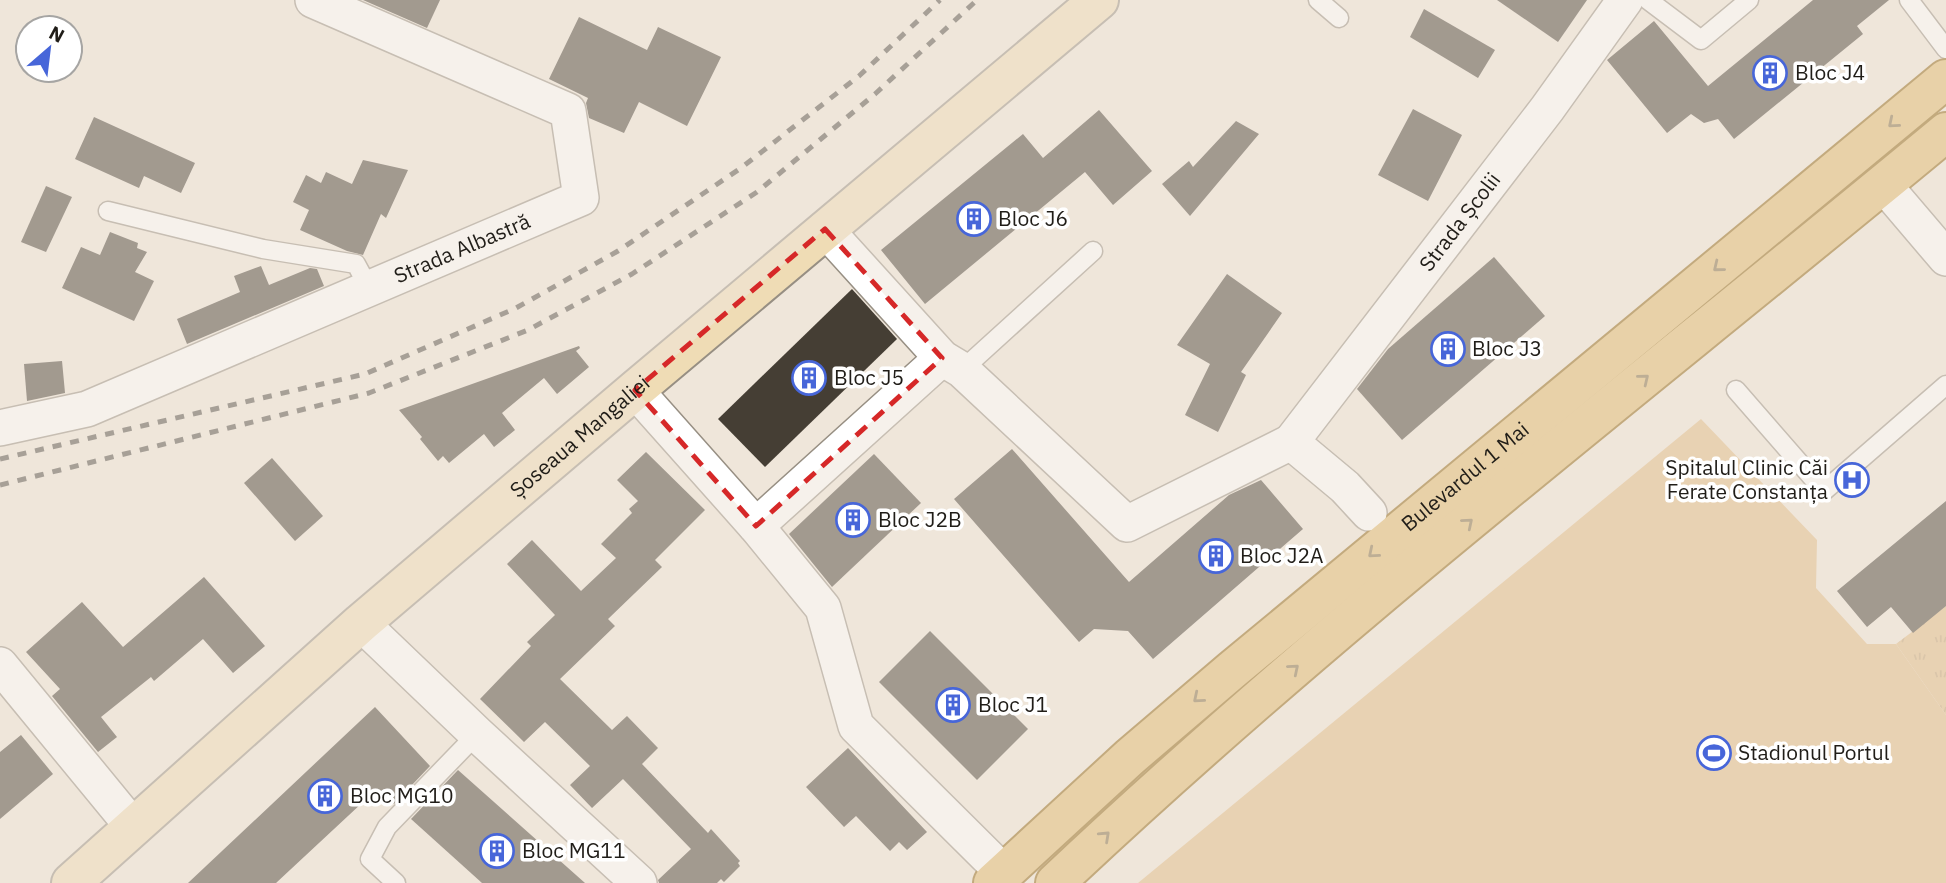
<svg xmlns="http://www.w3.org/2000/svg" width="1946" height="883" font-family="'IBM Plex Sans',sans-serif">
<defs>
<pattern id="grass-tufts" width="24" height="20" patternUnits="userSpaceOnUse" patternTransform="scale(1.75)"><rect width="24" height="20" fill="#e1ba83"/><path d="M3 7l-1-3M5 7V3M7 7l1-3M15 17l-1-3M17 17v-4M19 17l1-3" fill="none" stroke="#c19f70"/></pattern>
</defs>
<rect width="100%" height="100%" fill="#efe6da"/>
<polygon fill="url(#grass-tufts)" points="1946,606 1946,715 1896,644"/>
<polygon fill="#e1ba83" points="1701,419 1817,540 1816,588 1867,644 1896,644 1946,715 1946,883 1138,883"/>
<g fill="#453e34">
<polygon points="363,0 440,0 427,28"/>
<polygon points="1497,0 1587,0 1558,42"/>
<polygon points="1813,0 1889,0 1857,26 1863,34 1734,139 1718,119 1704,123 1691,114 1667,133 1607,60 1654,21 1708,86"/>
<polygon points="1424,9 1495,50 1478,78 1410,37"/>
<polygon points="579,17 647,50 658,27 721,57 687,126 639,102 624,133 589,118 586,103 588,98 549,79"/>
<polygon points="1413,109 1462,135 1428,201 1378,175"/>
<polygon points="1099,110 1152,171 1113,205 1085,172 925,304 881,250 1023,134 1043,158"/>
<polygon points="94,117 195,163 181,193 144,176 139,188 75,159"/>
<polygon points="1236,121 1259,134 1190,216 1162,184 1189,161 1193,167"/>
<polygon points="363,160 408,170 386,218 381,214 363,255 347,251 300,230 309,210 293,202 306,175 321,183 326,172 352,184"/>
<polygon points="46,186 72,197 46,252 21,242"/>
<polygon points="110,232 138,243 137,248 147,252 135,272 154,281 134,321 62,288 81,247 100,255"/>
<polygon points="1494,257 1545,316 1402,440 1357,389 1388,349"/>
<polygon points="261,266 269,285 310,268 317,269 324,286 187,344 177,319 240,292 234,276"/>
<polygon points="1227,274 1282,313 1241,372 1246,375 1218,432 1185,415 1210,364 1177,345"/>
<polygon points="852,289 897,339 765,467 718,419"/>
<polygon points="579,346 580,348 576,351 589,367 557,394 544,378 502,413 515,430 494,447 484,434 449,463 443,456 438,461 420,439 422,437 399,410"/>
<polygon points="62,361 65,393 27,401 24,364"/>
<polygon points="1012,449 1129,582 1229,495 1261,480 1303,529 1153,659 1128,631 1094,629 1079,642 954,499"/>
<polygon points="646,452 705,510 655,560 662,567 608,619 615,626 560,679 612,730 627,716 658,748 642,764 708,833 711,829 740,861 738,863 740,866 724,882 721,879 717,883 659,883 658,880 691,849 623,779 592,808 570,785 590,766 545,722 524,742 480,699 531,646 527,642 555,615 507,564 532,540 581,591 616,558 601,544 632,513 629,509 638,501 617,480"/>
<polygon points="874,454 921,503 832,587 789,534"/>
<polygon points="272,458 323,516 295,541 244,483"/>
<polygon points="1946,501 1946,606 1913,633 1891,607 1867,627 1837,591"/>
<polygon points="204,577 265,646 233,673 203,639 154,681 151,677 101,717 117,737 98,752 52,696 60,689 26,652 82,602 123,647"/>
<polygon points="930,631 1028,729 977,780 879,682"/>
<polygon points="375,707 430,766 394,804 377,789 276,883 188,883"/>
<polygon points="21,735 53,774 0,819 0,752"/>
<polygon points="848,748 927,832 907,850 899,842 890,851 856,816 844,827 806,787"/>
<polygon points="458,770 585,883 482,883 411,819"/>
</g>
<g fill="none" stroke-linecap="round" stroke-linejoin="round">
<g stroke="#978f83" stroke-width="21">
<g id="lane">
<polyline points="1318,0 1339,18"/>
<polyline points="1648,0 1701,40 1749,0"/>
<polyline points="1909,0 1946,49"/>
<polyline points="108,211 263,249 356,264 369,288"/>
<polyline points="962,370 1093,251"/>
<polyline points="1736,390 1824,491 1946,385"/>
<polyline points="396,883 370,859 387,827 477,734"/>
</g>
</g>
<g stroke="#978f83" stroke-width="38">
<g id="street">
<polyline points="1883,184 1946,258"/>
<polyline points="825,229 942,358 962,370 1127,524 1291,442"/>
<polyline points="635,390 756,526 823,608 856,726 1004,873"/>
<path id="s1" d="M0,428L87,409L581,198L568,111L313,0"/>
<path id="s2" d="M1369,513L1345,487L1291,442L1547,109L1625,0"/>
<polyline points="756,526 942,358"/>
<polyline points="361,623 477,734 639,883"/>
<polyline points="0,665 134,828"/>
</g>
</g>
<g stroke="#978f83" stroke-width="42">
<g id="secondary">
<path id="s3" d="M71,883L361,623L635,390L1099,0"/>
</g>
</g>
<g stroke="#8e630e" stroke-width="42">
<g id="primary">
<path id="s4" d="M993,883L1130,757L1232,670L1946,79"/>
<path d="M1055,883C1338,616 1647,380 1946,132"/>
</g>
</g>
<use href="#lane" stroke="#fff" stroke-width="18"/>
<use href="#street" stroke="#fff" stroke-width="35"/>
<use href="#secondary" stroke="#efdcb5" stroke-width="38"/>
<use href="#primary" stroke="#dfb86b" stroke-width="38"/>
<g stroke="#514d46" stroke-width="5" stroke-dasharray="9 9" stroke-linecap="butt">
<polyline points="0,459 365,374 516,308 618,251 741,168 859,76 940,0"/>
<polyline points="0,485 369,393 528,330 632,274 757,192 875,94 977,0"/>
</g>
</g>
<defs><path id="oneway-chevron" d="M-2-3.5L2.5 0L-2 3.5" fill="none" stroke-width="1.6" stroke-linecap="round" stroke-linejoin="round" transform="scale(1.75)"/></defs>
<g stroke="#806a42">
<use href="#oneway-chevron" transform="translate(1893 123) rotate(140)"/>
<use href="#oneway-chevron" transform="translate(1718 267) rotate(141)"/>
<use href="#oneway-chevron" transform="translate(1644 379) rotate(-39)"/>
<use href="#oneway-chevron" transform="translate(1468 523) rotate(-40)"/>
<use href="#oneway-chevron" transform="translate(1373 553) rotate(140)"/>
<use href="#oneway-chevron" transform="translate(1294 669) rotate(-40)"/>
<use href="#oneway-chevron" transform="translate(1198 698) rotate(140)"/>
<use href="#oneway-chevron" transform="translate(1105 836) rotate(-43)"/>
</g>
<path d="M0 0H1946V883H0ZM825,229L942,358L756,526L635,390Z" fill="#efe6da" fill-opacity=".55" fill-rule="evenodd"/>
<path fill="none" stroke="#d62828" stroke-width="5" stroke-dasharray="14 9" stroke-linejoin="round" d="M825,229L942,358L756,526L635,390Z"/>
<defs>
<g id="building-ring" transform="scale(1.75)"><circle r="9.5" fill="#fff" stroke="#4766d9" stroke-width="1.5"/><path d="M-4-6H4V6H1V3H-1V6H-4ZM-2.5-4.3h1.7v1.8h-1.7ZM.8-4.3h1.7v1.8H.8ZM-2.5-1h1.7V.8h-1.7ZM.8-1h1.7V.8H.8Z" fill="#4766d9"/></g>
<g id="hospital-ring" transform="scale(1.75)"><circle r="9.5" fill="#fff" stroke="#4766d9" stroke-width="1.5"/><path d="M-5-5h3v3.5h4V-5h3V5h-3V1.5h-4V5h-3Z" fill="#4766d9"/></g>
<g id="stadium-ring" transform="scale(1.75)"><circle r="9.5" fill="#fff" stroke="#4766d9" stroke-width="1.5"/><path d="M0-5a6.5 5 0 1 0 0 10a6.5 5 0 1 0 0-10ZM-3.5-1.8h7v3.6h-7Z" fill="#4766d9"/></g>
</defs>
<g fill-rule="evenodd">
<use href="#building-ring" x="1770" y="73"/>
<use href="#building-ring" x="974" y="219"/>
<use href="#building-ring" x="1448" y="349"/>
<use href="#building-ring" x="809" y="378"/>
<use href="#hospital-ring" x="1852" y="480"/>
<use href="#building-ring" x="853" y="520"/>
<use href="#building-ring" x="1216" y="556"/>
<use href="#building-ring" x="953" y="705"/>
<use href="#stadium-ring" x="1714" y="753"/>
<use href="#building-ring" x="325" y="796"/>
<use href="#building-ring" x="497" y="851"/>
</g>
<g text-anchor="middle" stroke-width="7" stroke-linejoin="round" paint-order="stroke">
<g font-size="21" fill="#201d18" stroke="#fff" text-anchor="start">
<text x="1795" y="80">Bloc J4</text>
<text x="998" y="226">Bloc J6</text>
<text x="1472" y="356">Bloc J3</text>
<text x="834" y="385">Bloc J5</text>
<text x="1828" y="475" text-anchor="end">Spitalul Clinic Căi<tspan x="1828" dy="24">Ferate Constanța</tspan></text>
<text x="878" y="527">Bloc J2B</text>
<text x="1240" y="563">Bloc J2A</text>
<text x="978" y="712">Bloc J1</text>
<text x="1738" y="760">Stadionul Portul</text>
<text x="350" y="803">Bloc MG10</text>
<text x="522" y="858">Bloc MG11</text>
</g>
<g font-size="21" fill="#201d18" stroke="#fff">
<text dy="7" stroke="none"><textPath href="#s2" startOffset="383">Strada Școlii</textPath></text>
<text dy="7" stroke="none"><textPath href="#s1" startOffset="497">Strada Albastră</textPath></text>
<text dy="7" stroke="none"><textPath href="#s3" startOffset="677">Șoseaua Mangaliei</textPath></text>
<text dy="7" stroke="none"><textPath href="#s4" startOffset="623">Bulevardul 1 Mai</textPath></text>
</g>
</g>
<g transform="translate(49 49) rotate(28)"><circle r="33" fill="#ffffff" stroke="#a6a5a3" stroke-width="2"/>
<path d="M0-5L12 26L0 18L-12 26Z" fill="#4766d9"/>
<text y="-10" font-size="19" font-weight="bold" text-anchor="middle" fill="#201d18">N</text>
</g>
</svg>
